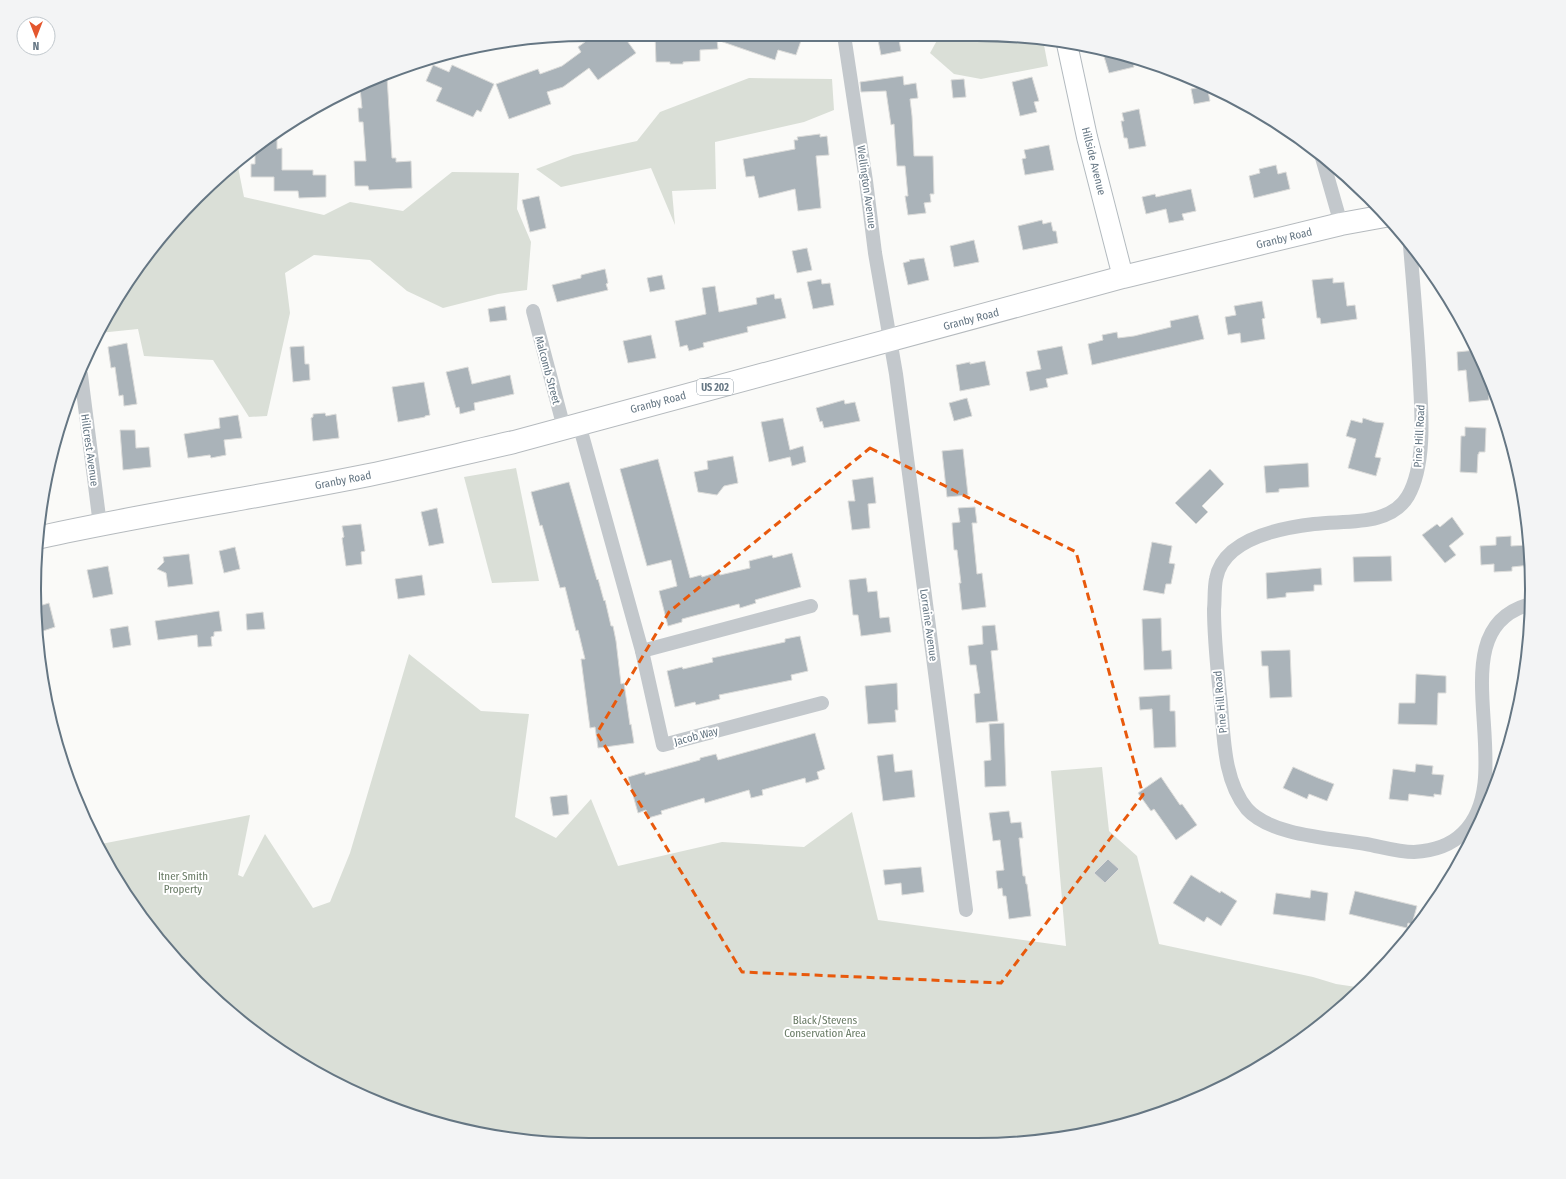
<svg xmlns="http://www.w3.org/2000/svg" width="1566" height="1179" font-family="'Fira Sans Condensed',sans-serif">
<rect width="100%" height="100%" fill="#fafaf8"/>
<g fill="#dadfd7">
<polygon points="940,35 1013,35 1043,40 1048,66 981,79 954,74 930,53"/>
<polygon points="749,78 832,79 834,110 804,122 715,142 716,189 672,191 675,225 651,168 561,187 536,169 573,155 637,141 660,112"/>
<polygon points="237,162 244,197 324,215 350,202 403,211 452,172 519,173 517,209 531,242 527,290 498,294 443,308 407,291 370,260 314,255 285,273 290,313 267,416 249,417 213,360 144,356 138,329 99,333 172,223 223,172"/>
<polygon points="516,468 539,581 492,583 464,477"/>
<polygon points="409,654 481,711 529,714 515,817 556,838 591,799 618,866 722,842 804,847 852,812 878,920 1066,946 1051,771 1102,767 1109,831 1137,856 1159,944 1313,977 1336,984 1363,988 1285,1051 1189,1103 1049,1140 517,1140 411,1115 312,1070 223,1007 128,898 101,844 250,815 238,875 243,877 265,834 313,908 330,902 350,853"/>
</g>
<g fill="#aab3b9" stroke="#dcdcda">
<polygon points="596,34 622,34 636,53 598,80 589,68 563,87 547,92 551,104 509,119 496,84 538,69 540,74 562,66 581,52 578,47"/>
<polygon points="655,34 717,34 803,35 796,55 778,50 775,60 717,40 718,49 700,50 700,61 683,62 683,64 670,64 670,62 656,62"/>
<polygon points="877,35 898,35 901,51 881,55"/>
<polygon points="1102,50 1120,53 1132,57 1134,67 1109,73"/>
<polygon points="433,65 449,72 452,65 494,84 481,112 477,110 473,117 436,101 442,88 426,81"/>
<polygon points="903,76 904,85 916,83 918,98 910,99 912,116 914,156 933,156 934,194 930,194 931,202 924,203 926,213 908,215 905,196 908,196 905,166 897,166 894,124 891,125 886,91 861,92 860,82"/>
<polygon points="387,77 392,158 396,158 396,162 411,161 412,188 369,190 368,186 355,186 354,161 366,161 363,122 359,122 358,108 362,108 360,88"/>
<polygon points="1032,77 1039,101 1034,102 1037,112 1020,116 1012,82"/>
<polygon points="964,79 966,97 953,98 951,80"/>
<polygon points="1207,86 1210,101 1194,104 1191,89"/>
<polygon points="1139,109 1146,146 1129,149 1127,138 1124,138 1121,121 1124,121 1122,113"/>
<polygon points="277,134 277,149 282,148 282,170 313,170 313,175 326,175 326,197 299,198 298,191 274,191 274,177 251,177 251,164 255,164 255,149"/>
<polygon points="820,134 820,137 827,136 829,155 816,156 821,208 798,211 795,189 759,198 754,176 746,177 743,159 795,149 794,140 798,140 797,137"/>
<polygon points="1049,145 1054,170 1025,175 1022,159 1026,158 1024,150"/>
<polygon points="1276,165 1278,174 1286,172 1290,189 1254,198 1249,176 1260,173 1259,169"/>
<polygon points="1191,189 1196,211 1182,214 1184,220 1169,223 1166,209 1146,214 1142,197 1155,194 1156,197"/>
<polygon points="539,196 546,228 530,232 522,200"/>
<polygon points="1042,220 1043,224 1051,222 1053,231 1056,231 1058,243 1023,250 1018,226"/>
<polygon points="974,240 979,262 954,267 950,246"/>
<polygon points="807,248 812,270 797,273 792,251"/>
<polygon points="924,258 929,280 908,285 903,263 910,261 909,260"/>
<polygon points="605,269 608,283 606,284 608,290 557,302 552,285 581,278 581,275"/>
<polygon points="662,275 665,289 650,292 647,278"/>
<polygon points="1333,278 1333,283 1344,282 1347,306 1355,305 1357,319 1321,324 1320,318 1317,318 1312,280"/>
<polygon points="821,279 822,284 830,283 834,305 813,309 807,282"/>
<polygon points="715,286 719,312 757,304 756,298 774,294 775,299 781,298 786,318 747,327 748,332 703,343 704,347 689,351 687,345 680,347 675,321 706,314 702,288"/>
<polygon points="1262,301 1265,318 1262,319 1265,339 1241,343 1240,333 1228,335 1225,317 1236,315 1234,306"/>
<polygon points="505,306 507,320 490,322 488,309"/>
<polygon points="1198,315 1204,339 1092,365 1088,344 1103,340 1102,335 1117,332 1118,338 1134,336 1171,327 1170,321"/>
<polygon points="651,335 656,358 628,363 623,341"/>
<polygon points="127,343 137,404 124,406 123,395 119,396 115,367 111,368 108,347"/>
<polygon points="304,346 305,364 309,364 310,380 293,382 290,347"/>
<polygon points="1062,346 1068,374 1046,379 1048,387 1030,391 1026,372 1041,369 1037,351"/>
<polygon points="1476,350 1487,372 1489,400 1469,402 1466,370 1458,371 1457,352"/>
<polygon points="985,361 990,385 960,391 956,365 970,362 970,364"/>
<polygon points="468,367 472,384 510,375 514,394 474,403 475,410 460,414 459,407 456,408 446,372"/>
<polygon points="424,382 430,415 425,416 425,417 398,422 392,387"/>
<polygon points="967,398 972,416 954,421 949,403"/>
<polygon points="844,400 845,404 855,402 860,421 824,428 822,421 820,422 816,408"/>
<polygon points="325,413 326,416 336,414 339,438 313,441 311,418 313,417 313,414"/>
<polygon points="238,415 242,438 224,440 226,455 211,458 210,455 188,458 184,434 220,428 219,418"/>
<polygon points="783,418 790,450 803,446 806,462 792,466 790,457 769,462 761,422"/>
<polygon points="1363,418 1375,422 1384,423 1375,457 1381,458 1376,476 1348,468 1356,439 1346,436 1351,420 1362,423"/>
<polygon points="1465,427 1486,428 1485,452 1479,452 1479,454 1478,454 1477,473 1460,472 1461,436 1465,436"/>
<polygon points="120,430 135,430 136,448 149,447 151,467 123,470"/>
<polygon points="963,449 968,495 947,497 942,451"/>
<polygon points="733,456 738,483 724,486 717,495 698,492 694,472 708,469 707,461"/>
<polygon points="658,459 690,578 701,575 702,577 719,572 720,575 750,568 749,561 772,555 773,558 792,553 801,587 755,600 756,603 740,608 739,604 682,619 682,622 668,626 659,591 677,586 671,560 647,566 620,469"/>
<polygon points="1308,463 1309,487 1279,489 1279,492 1266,493 1264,466"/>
<polygon points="1210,469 1224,484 1202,506 1208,512 1196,524 1175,503"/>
<polygon points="873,477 876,503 868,504 870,528 852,530 848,501 855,501 852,480"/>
<polygon points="569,482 597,580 598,579 604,601 605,600 611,626 613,626 616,641 621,684 624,683 630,725 631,724 634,743 598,748 595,727 590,728 581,659 585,659 578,630 576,631 565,587 560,588 542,525 540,526 531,492"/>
<polygon points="975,507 977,523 972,523 977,574 982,573 986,607 962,610 959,583 961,583 957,550 954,550 952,523 960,522 958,508"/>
<polygon points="437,508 444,543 429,546 421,512"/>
<polygon points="1452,517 1464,534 1449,546 1456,555 1445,563 1422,535 1437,524 1440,527"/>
<polygon points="361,524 365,551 361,552 362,564 346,566 342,538 344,537 342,526"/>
<polygon points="1511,536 1511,546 1528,545 1530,565 1512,567 1512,571 1494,572 1494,564 1481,565 1480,546 1496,545 1496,537"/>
<polygon points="1152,542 1172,546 1169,563 1175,564 1171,584 1166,584 1164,594 1143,590"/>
<polygon points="235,547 240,569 224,573 219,551"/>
<polygon points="189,554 193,584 168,587 166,573 157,569 164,562 163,557"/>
<polygon points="1391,556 1392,581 1354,582 1353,557"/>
<polygon points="108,566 113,594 93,598 87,570"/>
<polygon points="1321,568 1322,585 1314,585 1314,591 1286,593 1286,597 1267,599 1266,573"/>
<polygon points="422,575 425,595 398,599 395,579"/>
<polygon points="866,578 868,592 877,591 880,618 889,617 891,632 861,636 858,615 853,615 849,580"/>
<polygon points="49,603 55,627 37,633 35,626 36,607"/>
<polygon points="219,611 222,631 214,632 214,636 211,637 212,646 198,647 197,635 158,640 155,621"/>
<polygon points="263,612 265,629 247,630 246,614"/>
<polygon points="1161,618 1162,651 1171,650 1172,669 1144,670 1142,619"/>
<polygon points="995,625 998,650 991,651 998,721 976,723 974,694 980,693 976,665 970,665 968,646 983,644 982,626"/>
<polygon points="128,626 131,645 113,648 110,629"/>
<polygon points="800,636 808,671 791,675 792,680 719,695 720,699 696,705 695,702 675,707 667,671 682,667 683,669 713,662 712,658 785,642 785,639"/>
<polygon points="1290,650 1292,697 1270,698 1268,666 1262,666 1261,651"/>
<polygon points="1416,674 1446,676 1446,693 1438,693 1437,725 1398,724 1399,703 1415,703"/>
<polygon points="897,683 898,710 895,710 896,722 868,724 865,686"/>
<polygon points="1170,695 1170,711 1175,711 1176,747 1154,748 1152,709 1140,710 1139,697"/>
<polygon points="1004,723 1006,786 985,787 984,761 991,760 989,724"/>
<polygon points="815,733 825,769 817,772 819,779 806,783 805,778 762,790 763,795 751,798 749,790 705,803 704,798 661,811 662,814 648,818 646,810 638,813 628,777 645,772 645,775 700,760 700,758 716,754 718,760"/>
<polygon points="893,754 895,772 912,770 915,797 883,801 877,756"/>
<polygon points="1416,764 1433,766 1432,774 1444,775 1441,795 1434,794 1434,797 1409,794 1408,801 1389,799 1393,769 1415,772"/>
<polygon points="1293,767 1318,778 1334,784 1327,801 1309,794 1307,799 1283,788"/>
<polygon points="1161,777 1180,805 1182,804 1197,825 1176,840 1154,809 1151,811 1138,793"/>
<polygon points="567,795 569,814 553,816 550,797"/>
<polygon points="1009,811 1011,823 1021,822 1023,838 1019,838 1023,876 1025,876 1026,884 1027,884 1031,916 1009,919 1006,896 1003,896 1002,888 998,889 996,871 1004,870 1000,840 993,841 989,813"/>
<polygon points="1108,859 1119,869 1105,883 1094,873"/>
<polygon points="921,867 924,892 902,895 901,883 885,885 883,870"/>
<polygon points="1191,875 1220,893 1221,891 1237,901 1221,926 1207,917 1204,922 1173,903"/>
<polygon points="1311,890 1328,893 1325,921 1273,914 1276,893 1310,898"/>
<polygon points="1355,891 1417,906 1412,924 1408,923 1407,928 1349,914"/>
</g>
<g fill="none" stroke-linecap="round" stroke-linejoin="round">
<g stroke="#b3babf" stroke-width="22">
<polyline id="secondary" points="1067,44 1087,137 1123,277"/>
</g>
<g stroke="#b5babe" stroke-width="24">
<path id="primary" d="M41,537C150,513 260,497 369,475C417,465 465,453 514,442L1123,277L1341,224L1385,216"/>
</g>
<g stroke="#c3c8cc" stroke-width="14">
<polyline points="844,35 866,181 875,253 896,374 966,910"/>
<polyline points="1321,154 1341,224"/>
<path d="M1410,246C1414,292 1418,338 1420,384C1422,418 1425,466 1408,496C1390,527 1344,520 1314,524C1280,528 1223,539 1216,579C1214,589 1215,600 1214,609C1214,641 1218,674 1221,705C1224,740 1224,781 1247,809C1271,836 1332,838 1366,844C1382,847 1398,852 1414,852C1432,851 1450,846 1463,833C1523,775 1433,629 1531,604"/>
<polyline points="533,311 564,428"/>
<polyline points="81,375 100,525"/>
<polyline points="579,424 642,651 663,745 822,703"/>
<polyline points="642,651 811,606"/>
</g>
<use href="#secondary" stroke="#fff" stroke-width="20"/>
<use href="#primary" stroke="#fff" stroke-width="22"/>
</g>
<path fill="none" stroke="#e8590c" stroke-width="3" stroke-dasharray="8 5" stroke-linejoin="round" d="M870,448L1076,552L1143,795L1001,983L742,972L597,733L669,612Z"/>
<g text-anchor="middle" stroke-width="4" stroke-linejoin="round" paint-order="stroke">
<rect fill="#fff" stroke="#939fa8" stroke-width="1" x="697" y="379" width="36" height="16" rx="3"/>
<g font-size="10" font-weight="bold" fill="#657683">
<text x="715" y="391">US 202</text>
</g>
<g font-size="11" fill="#657683" stroke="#fff">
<text transform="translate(1094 161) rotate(76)" y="4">Hillside Avenue</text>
<text transform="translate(867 187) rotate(82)" y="4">Wellington Avenue</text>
<text transform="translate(1284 238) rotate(-14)" y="4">Granby Road</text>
<text transform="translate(971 319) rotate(-15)" y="4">Granby Road</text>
<text transform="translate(548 370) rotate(75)" y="4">Malcomb Street</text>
<text transform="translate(658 402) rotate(-15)" y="4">Granby Road</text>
<text transform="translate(1419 436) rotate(-87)" y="4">Pine Hill Road</text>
<text transform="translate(90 450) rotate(82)" y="4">Hillcrest Avenue</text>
<text transform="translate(343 480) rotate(-11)" y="4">Granby Road</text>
<text transform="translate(929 625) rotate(82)" y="4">Lorraine Avenue</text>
<text transform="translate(1220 702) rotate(-95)" y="4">Pine Hill Road</text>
<text transform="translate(696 736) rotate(-15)" y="4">Jacob Way</text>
</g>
<g font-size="11" fill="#687a64" stroke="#fff">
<text x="183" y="880">Itner Smith<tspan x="183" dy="13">Property</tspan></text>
<text x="825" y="1024">Black/Stevens<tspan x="825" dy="13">Conservation Area</tspan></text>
</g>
</g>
<path d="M0 0H1566V1179H0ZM589 41H977A548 548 0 0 1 1525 589V590A548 548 0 0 1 977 1138H589A548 548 0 0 1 41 590V589A548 548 0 0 1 589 41Z" fill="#f3f4f5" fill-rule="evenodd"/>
<path fill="none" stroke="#657683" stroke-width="2" d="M589 41H977A548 548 0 0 1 1525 589V590A548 548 0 0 1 977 1138H589A548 548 0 0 1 41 590V589A548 548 0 0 1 589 41Z"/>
<g transform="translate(36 36) rotate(180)"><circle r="19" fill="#ffffff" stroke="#c1c8cd"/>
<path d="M0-3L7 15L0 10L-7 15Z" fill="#e4572e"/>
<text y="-6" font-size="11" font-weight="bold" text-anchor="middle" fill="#657683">N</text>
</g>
</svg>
